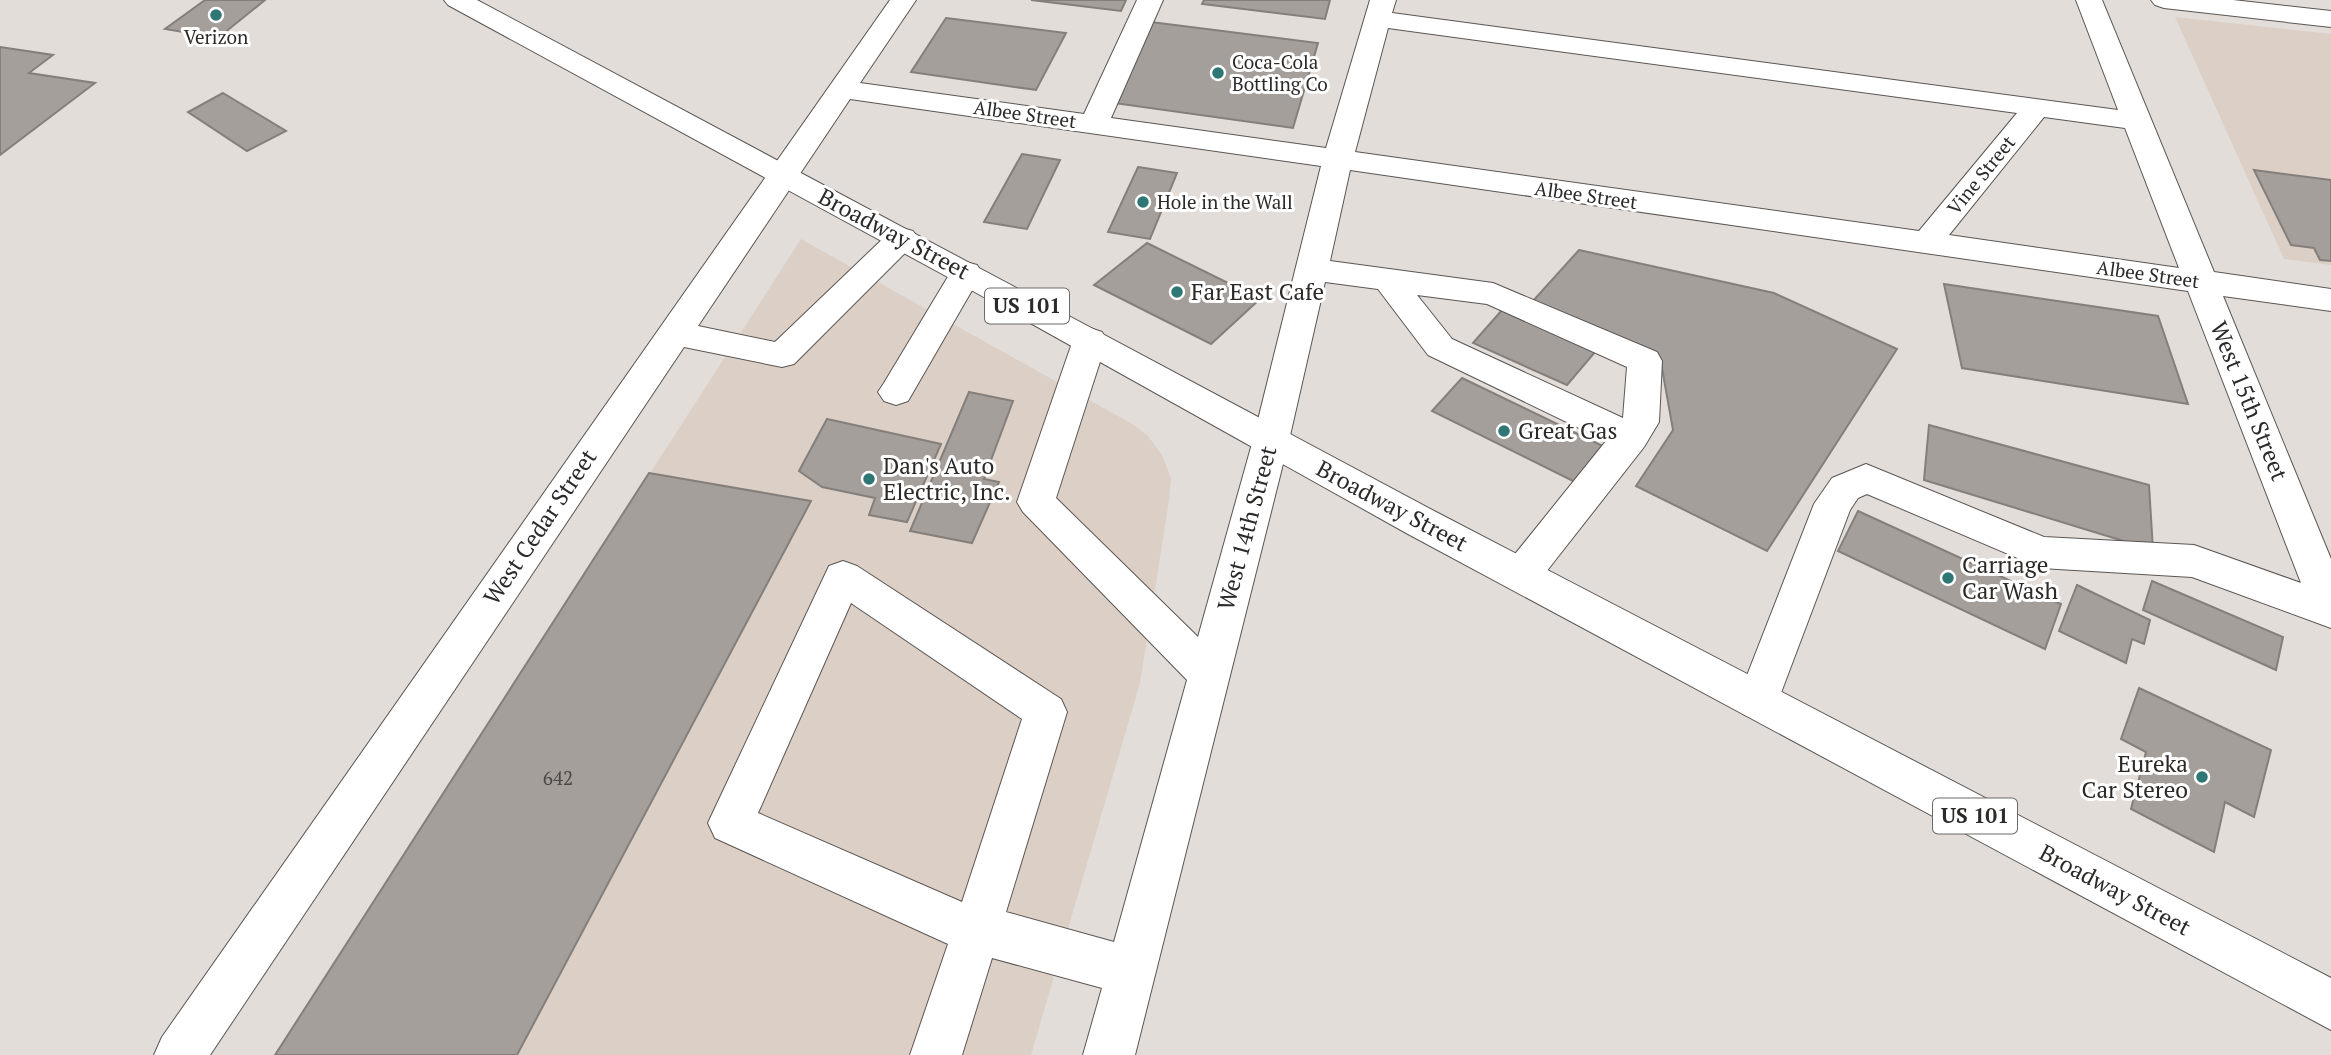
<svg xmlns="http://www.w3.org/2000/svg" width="2331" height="1055" font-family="'PT Serif',serif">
<rect width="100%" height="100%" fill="#e3ddd9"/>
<g fill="#dccfc6">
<polygon points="2175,17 2331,34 2331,265 2284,259"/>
<polygon points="801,239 1134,425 1148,436 1162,455 1171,478 1169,501 1140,683 1031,1055 275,1055"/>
</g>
<g fill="#a49f9b" stroke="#847f7b" stroke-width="2">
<polygon points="205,0 265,0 218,38 165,29"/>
<polygon points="1031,0 1126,0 1121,11"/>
<polygon points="1204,0 1330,0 1325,19 1202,4"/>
<polygon points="946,18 1066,33 1036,90 911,72"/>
<polygon points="1151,22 1318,43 1293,128 1114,103"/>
<polygon points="0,47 53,55 29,73 95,83 0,155"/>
<polygon points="223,93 286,131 247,151 188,112"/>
<polygon points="1022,154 1060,160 1027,229 984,222"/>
<polygon points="1138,167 1177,173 1150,239 1108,232"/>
<polygon points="2254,170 2331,180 2331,261 2320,260 2314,248 2291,245"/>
<polygon points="1147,243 1228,283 1260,299 1211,344 1094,285"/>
<polygon points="1579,250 1774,293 1897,349 1767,551 1636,486 1673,430 1660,357 1533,301"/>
<polygon points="1944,284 2158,316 2188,404 1962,368"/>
<polygon points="1502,310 1596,351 1567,385 1473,343"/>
<polygon points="1462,378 1603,446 1575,482 1432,411"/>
<polygon points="969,392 1013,401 984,479 999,482 972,543 910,531"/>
<polygon points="827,419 941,444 907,522 869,515 875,498 822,487 799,471"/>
<polygon points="1929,425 2149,485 2153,550 1924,480"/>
<polygon points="649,473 811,501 517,1055 275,1055"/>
<polygon points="1858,511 2061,604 2045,649 1838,551"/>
<polygon points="2152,581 2283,637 2276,670 2143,610"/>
<polygon points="2077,585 2150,620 2144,644 2132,639 2126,663 2059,631"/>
<polygon points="2139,688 2271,750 2254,817 2225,802 2214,852 2131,809 2146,752 2121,739"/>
</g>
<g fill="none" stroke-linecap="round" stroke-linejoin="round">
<g stroke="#5b5653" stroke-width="2">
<g id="minor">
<path d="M890,0H916L860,83L1084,114L1137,0H1163L1111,118L1326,148L1370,0H1396L1392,13L2118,110L2076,0H2102L2214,272L2331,289V311L2223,296L2331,559V628L2192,577L2041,568L1867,494L1858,498L1850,510L1773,714L1758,720L1743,714L1737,701L1814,504L1832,478L1866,464L2044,537L2194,545L2301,583L2188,291L1350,170L1330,261L1493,283L1657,352L1662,361L1659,422L1644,447L1535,586L1521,591L1507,586L1501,575L1507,564L1606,441L1428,355L1378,289L1325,282L1289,440L1135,1055H1083L1102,988L992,958L962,1055H910L948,944L715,838L708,823L715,808L829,566L843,561L857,566L1061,699L1067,712L1006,912L1114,942L1187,680L1023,512L1017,502L1073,340L1078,332L1090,328L1102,332L1107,340L1056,498L1198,637L1253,440L1321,166L850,99L698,326L775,342L891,231L902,228L913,231L918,238L913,245L794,364L782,367L684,347L210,1055H154L162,1037ZM1388,28L2017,113L1919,231L1355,152ZM2044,117L2125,128L2179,268L1949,235ZM1417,295L1487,304L1627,367L1623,418L1452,339ZM851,603L1022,719L962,902L758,813Z"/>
<polygon points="2151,0 2233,0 2331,11 2331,27 2164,8 2155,5"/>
<polygon points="966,262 977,265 982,273 908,401 896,405 884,401 878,392 884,383 955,265"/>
</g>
</g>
<g stroke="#5b5653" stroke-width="2">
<polygon id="highway" points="444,0 477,0 1436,512 2331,978 2331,1030 1408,534 955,281 448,5"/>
</g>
<use href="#minor" fill="#fff" fill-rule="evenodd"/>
<use href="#highway" fill="#fff" fill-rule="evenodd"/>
</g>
<g fill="#2e7774" stroke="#fff" stroke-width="2.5">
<circle cx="216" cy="15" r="7"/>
<circle cx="1218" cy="73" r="7"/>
<circle cx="1143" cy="202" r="7"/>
<circle cx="1177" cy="292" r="7"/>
<circle cx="1504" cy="431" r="7"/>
<circle cx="869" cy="479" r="7"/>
<circle cx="1948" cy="578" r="7"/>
<circle cx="2202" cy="777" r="7"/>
</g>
<g text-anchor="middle" stroke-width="6" stroke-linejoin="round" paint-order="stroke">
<g font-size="19" fill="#2c2a28" stroke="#fff" text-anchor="start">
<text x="216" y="44" text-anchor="middle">Verizon</text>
<text x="1232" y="69">Coca-Cola<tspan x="1232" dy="22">Bottling Co</tspan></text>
<text x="1157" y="209">Hole in the Wall</text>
</g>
<g font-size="19" fill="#2c2a28" stroke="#fff">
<text transform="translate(1025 114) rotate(8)" y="7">Albee Street</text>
<text transform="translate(1981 175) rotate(-51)" y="7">Vine Street</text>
<text transform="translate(1586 195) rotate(8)" y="7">Albee Street</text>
<text transform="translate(2148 274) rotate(8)" y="7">Albee Street</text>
</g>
<g font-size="19" fill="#4a4745">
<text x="558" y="785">642</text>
</g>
<g fill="#fff" stroke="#6b6a68" stroke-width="2">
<rect x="985" y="288.5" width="84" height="35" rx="5"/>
<rect x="1933" y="798.5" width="84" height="35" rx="5"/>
</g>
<g font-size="21" font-weight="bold" fill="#2c2a28">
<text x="1027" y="313">US 101</text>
<text x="1975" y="823">US 101</text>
</g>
<g font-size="23" fill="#2c2a28" stroke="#fff">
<text transform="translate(894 234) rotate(28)" y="8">Broadway Street</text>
<text transform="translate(2249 401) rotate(68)" y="8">West 15th Street</text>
<text transform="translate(1392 506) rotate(28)" y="8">Broadway Street</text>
<text transform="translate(540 527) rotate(-56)" y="8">West Cedar Street</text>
<text transform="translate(1247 528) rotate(-75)" y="8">West 14th Street</text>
<text transform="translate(2115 890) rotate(28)" y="8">Broadway Street</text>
</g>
<g font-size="23" fill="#2c2a28" stroke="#fff" text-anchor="start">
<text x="1191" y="300">Far East Cafe</text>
<text x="1518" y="439">Great Gas</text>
<text x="883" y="474">Dan's Auto<tspan x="883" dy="26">Electric, Inc.</tspan></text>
<text x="1962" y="573">Carriage<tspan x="1962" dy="26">Car Wash</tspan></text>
<text x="2188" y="772" text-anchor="end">Eureka<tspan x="2188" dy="26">Car Stereo</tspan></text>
</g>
</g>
</svg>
